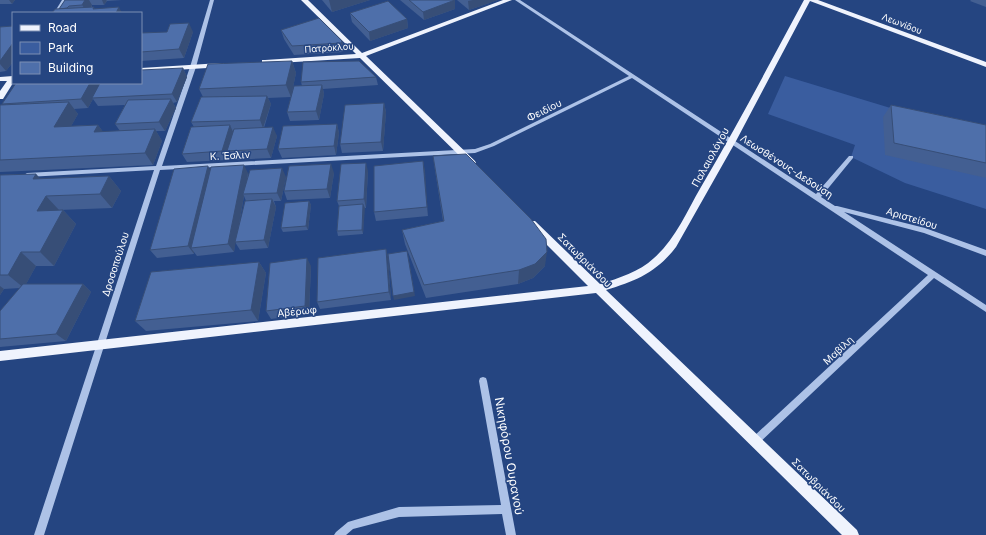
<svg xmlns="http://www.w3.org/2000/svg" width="986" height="535" font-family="Inter,sans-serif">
<rect width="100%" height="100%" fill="#254581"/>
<polygon fill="#3a5d9f" points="785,76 986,137 986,209 905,183 851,157 855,145 768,114"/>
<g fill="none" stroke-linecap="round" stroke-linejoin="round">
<g fill="#adc2e7" fill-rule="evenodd">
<polygon points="62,0 66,0 58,13 54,13"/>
<polygon points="210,0 214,0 196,67 162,166 475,149 490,144 629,76 515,0 520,0 816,194 849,156 853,156 853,158 821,197 835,206 837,206 925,228 986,250 986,256 924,233 844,212 986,305 986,312 934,278 759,443 756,444 753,443 752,440 753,437 928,275 632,78 494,146 475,153 160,170 44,535 34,535 154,170 27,177 24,175 27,173 156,166 190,67"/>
<polygon points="483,377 486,378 487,381 516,535 506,535 502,514 399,517 353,529 346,535 334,535 336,532 348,522 399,507 501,505 479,381 480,378"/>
</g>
<g fill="#eff3fd" fill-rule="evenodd">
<polygon points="301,0 308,0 362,53 503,0 512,0 366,56 475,161 476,163 475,165 469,165 360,58 262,64 262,60 265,60 356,54"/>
<path d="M804,0H818L986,62V67L810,1L736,141L676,247C657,272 636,281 606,290L857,530L859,535H842L596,293L0,361V351L588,286L529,227L527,224L529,221H535L600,284C619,278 639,272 654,258C675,240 687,211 701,187C737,126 770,63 804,0Z"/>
<polygon points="221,63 224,63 224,67 141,72 141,68"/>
<polygon points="13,76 13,83 3,99 0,99 0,91 7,81 0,81 0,77"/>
</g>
</g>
<g fill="#435f92" fill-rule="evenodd">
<polygon points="0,0 15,0 12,4 0,4"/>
<polygon points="65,0 122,0 107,1 104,5 92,5 92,7 95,9 122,13 59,9"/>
<polygon points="322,0 370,0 332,12"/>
<polygon points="400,0 454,0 455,9 424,20"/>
<polygon points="457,0 498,0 469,10"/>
<polygon points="971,0 986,0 986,7 970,1"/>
<polygon points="350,13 407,19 408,28 370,41 352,22"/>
<polygon points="13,26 13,62 6,71 0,72 0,27"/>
<polygon points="281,30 342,41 344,50 343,52 294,55 284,39"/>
<polygon points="193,32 184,58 141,61 141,33"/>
<polygon points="292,61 296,73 291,97 268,98 271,104 264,128 277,136 271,158 231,160 228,154 227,160 187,162 182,154 194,127 191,122 203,97 199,89"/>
<path d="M183,68L187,77L177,102L173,103L176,108L165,131H156L162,141L153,165L0,172V105L141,83ZM93,99L98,106L125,105L115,124L120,131L103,132L98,125L71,126L78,114L74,109L88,108Z"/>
<polygon points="376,77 378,85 323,89 324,94 319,120 290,121 287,112 302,86 301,82"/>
<polygon points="384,103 386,112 383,151 342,153 340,144"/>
<polygon points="891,105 986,125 986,178 885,155 883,117"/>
<polygon points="337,124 339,133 336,155 282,158 278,149"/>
<polygon points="433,156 545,266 533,278 518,284 426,298 405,244 402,230 443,221 435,170"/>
<polygon points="423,161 428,216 376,221 374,212"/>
<path d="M210,171L248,173V177H286L281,201H274L276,207L268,248L240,250L235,242L234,252L197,256L194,252V254L157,258L150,250ZM244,196L246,201L238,231Z"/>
<polygon points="368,171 366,208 364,208 363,234 338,236 337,231 339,206 337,201"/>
<polygon points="334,173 330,198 287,200 284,191"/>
<polygon points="36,174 40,179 109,176 121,191 112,208 59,210 63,210 76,224 54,266 36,266 26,284 83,284 91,292 66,341 0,347 0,311 20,288 4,289 0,295 0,175"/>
<polygon points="309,201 311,205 308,230 283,232 281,228"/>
<polygon points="386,249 388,257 391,300 320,309 317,302"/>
<polygon points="259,262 266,273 258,321 146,331 135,321"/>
<polygon points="311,266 309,314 271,319 266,311"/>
</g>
<g fill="#374e77">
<polygon points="9,0 15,0 12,4"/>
<polygon points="85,0 89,0 92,5 88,13 82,5"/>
<polygon points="102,0 106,0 107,1 104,5"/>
<polygon points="329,0 370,0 332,12"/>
<polygon points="455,0 455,9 424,20 423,12"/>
<polygon points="473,0 498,0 469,10 468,1"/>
<polygon points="119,7 122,13 116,13"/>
<polygon points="407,19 408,28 370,41 369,32"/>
<polygon points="189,23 193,32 184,58 179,49"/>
<polygon points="342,41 344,50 343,52 341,43"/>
<polygon points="13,43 13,62 6,71 0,64 0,61"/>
<polygon points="292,61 296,73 291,97 286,85"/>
<polygon points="183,68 187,77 177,102 172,94"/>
<polygon points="90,83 101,83 92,98 93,99 88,108 81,99"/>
<polygon points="322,85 324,94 319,120 316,111"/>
<polygon points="267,96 271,104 263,128 260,120"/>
<polygon points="171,99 176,108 165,131 159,122"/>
<polygon points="69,102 78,114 64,139 54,127"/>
<polygon points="384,103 386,112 383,151 381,142"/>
<polygon points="337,124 339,133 336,155 334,146"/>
<polygon points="98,125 107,137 94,132"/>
<polygon points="230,125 234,134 227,151 228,154 227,160 222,151"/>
<polygon points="273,127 277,136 271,158 267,149"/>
<polygon points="155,129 162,141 153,165 145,153"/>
<polygon points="423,161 425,170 428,216 427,207"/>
<polygon points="366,163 368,171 366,208 364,199"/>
<polygon points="331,164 334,173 330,198 327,189"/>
<polygon points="244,165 248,173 245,194 243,194 244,196 234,252 228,244"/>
<polygon points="208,166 213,175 191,248 194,252 194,254 188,246"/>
<polygon points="282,168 286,177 281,201 277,193"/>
<polygon points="36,174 49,188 33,179"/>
<polygon points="109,176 121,191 112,208 100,194"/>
<polygon points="46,196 59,210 51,225 37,211"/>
<polygon points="272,199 276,207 268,248 264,240"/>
<polygon points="309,201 311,205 308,230 306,226"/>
<polygon points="363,204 365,208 363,234 362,230"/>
<polygon points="63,210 76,224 54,266 40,252"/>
<polygon points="386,249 388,257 391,300 389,292"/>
<polygon points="21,252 36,266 24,288 8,275"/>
<polygon points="547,252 545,266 533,278 518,284 519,270"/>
<polygon points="408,255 415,296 394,300 393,296"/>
<polygon points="307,258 311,266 309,314 305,306"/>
<polygon points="259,262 266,273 258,321 251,310"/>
<polygon points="83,284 91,292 66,341 56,334"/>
<polygon points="0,286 4,289 0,295"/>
</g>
<g fill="#4e6faa" stroke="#374e77">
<polygon points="65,0 85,0 82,5 69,6 67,8 59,9"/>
<polygon points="409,0 455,0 423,12"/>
<polygon points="388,1 407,19 369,32 350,13"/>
<polygon points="94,7 93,9 119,7 116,13 52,13 55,9"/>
<polygon points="319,18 342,41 341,43 292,46 281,30"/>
<polygon points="189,23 179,49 141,52 141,33 167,32 170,24"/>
<polygon points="13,26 13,43 0,61 0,27"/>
<polygon points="292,61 286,85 199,89 208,64"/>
<polygon points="359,61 376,77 301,82 303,62"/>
<polygon points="183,68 172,94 92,98 100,83 141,83 141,70"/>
<polygon points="16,83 90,83 81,99 2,104"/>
<polygon points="322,85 316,111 287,112 294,86"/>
<polygon points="267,96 260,120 191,122 201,97"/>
<polygon points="171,99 159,122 115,124 128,100"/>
<polygon points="69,102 54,127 98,125 94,132 155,129 145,153 0,160 0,105"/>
<polygon points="384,103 381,142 340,144 345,105"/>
<polygon points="891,105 986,125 986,163 894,143"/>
<polygon points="337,124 334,146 278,149 283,126"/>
<polygon points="230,125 222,151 182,154 191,127"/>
<polygon points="273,127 267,149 227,151 234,129"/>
<polygon points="466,154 531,219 546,239 547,252 535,264 519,270 424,285 402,230 444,221 433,156"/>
<polygon points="423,161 427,207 374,212 374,166"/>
<polygon points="366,163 364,199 337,201 341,164"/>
<polygon points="331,164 327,189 284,191 289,166"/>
<polygon points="244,165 228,244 191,248 211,167"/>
<polygon points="208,166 188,246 150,250 174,169"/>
<polygon points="282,168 277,193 243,194 250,170"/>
<polygon points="36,174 33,179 109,176 100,194 46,196 37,211 63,210 40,252 21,252 8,275 0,275 0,175"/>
<polygon points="272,199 264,240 235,242 245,201"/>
<polygon points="309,201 306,226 281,228 285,203"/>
<polygon points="363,204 362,230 337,231 339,206"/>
<polygon points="386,249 389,292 317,302 318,258"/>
<polygon points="407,251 414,292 393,296 388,254"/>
<polygon points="307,258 305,306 266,311 270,263"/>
<polygon points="259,262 251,310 135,321 151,272"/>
<polygon points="23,284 83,284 56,334 0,339 0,311"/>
</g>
<g text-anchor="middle" stroke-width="3" stroke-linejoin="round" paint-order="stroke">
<g font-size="9" fill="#fff" stroke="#254581">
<text transform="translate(902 24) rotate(21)" y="3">Λεωνίδου</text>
<text transform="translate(329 48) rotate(-4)" y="3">Πατρόκλου</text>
</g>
<g font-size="10" fill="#fff" stroke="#254581">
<text transform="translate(544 110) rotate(-26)" y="4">Φειδίου</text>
<text transform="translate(230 155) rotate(-3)" y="4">K. Έσλιν</text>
<text transform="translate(710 157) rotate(-61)" y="4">Παλαιολόγου</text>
<text transform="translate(787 166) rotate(33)" y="4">Λεωσθένους-Δεδούση</text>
<text transform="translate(912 218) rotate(17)" y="4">Αριστείδου</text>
<text transform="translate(585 260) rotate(45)" y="4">Σατωβριάνδου</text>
<text transform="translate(115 264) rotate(-72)" y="4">Δροσοπούλου</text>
<text transform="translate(297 311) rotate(-6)" y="4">Αβέρωφ</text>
<text transform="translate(838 350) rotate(-43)" y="4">Μαβίλη</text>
<text transform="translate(819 485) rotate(45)" y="4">Σατωβριάνδου</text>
</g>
<g font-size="12" fill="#fff" stroke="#254581">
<text transform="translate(509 456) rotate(80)" y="4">Νικηφόρου Ουρανού</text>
</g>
</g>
<rect x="12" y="12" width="130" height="72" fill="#254581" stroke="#7c8fb3"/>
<rect x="20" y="25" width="20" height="6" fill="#eff3fd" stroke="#7c8fb3"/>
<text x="48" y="32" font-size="12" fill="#ffffff">Road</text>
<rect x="20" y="42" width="20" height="12" fill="#3a5d9f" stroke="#7c8fb3"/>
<text x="48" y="52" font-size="12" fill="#ffffff">Park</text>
<rect x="20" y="62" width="20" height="12" fill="#4e6faa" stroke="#7c8fb3"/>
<text x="48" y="72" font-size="12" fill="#ffffff">Building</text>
</svg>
